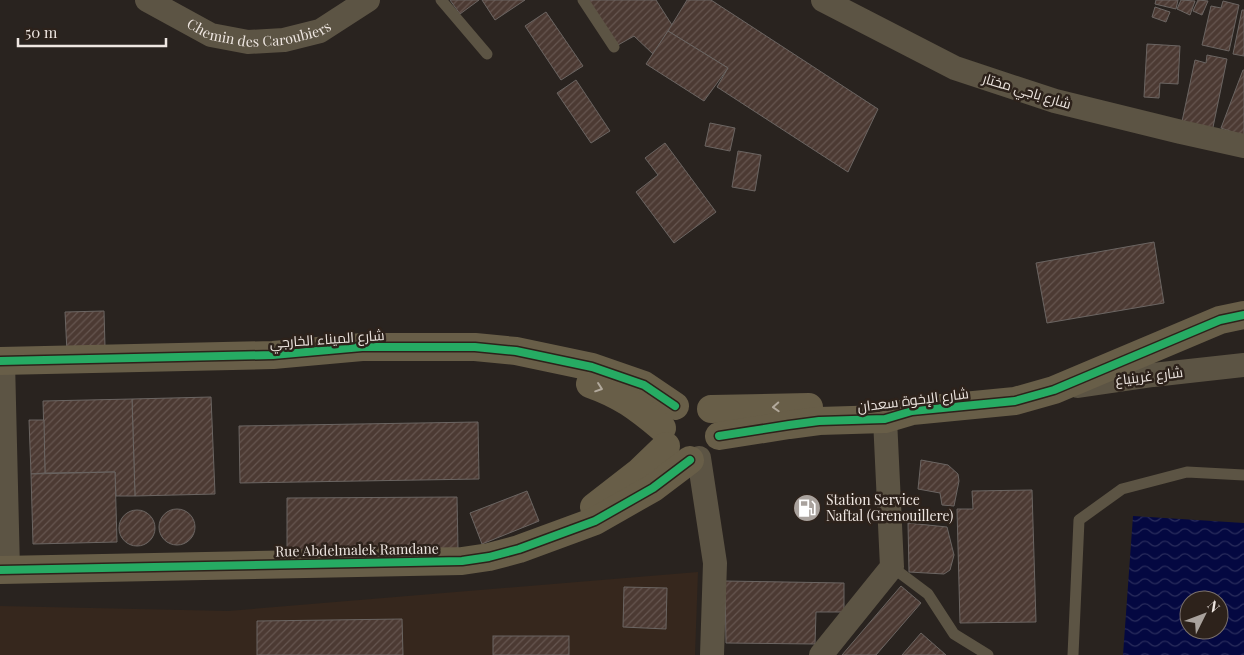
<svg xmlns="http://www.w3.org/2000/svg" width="1244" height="655" font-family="'Playfair Display',Cairo,serif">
<defs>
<pattern id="water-waves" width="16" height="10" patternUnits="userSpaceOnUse" patternTransform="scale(1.25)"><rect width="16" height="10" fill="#040841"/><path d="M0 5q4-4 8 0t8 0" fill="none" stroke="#292c5c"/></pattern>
<pattern id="building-hatch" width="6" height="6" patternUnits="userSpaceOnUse" patternTransform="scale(1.25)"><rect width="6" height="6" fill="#4c3a33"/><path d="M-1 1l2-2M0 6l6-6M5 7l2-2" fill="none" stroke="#665650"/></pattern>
</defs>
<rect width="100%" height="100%" fill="#29231f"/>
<polygon fill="#36271d" points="698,572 695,655 0,655 0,606 228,611"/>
<path fill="url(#water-waves)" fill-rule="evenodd" d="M1133,516L1244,523V655H1123ZM1189,600H1219V630H1189Z"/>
<g fill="url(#building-hatch)" stroke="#6b6562">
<polygon points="450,0 479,0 460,14"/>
<polygon points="482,0 525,0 495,20"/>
<polygon points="587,0 656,0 672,25 653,54 634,36 618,45"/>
<polygon points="687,0 711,0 878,109 848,172 717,87 728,68 668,31"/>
<polygon points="1156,0 1178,0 1176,9 1155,4"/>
<polygon points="1181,0 1195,1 1190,15 1177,9"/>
<polygon points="1198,0 1208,1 1202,15 1193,11"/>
<polygon points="1223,1 1239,5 1229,51 1202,45 1211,6 1221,8"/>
<polygon points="1155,7 1170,12 1166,22 1152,17"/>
<polygon points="1242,10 1244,10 1244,56 1233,54"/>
<polygon points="546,12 583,66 561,80 525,26"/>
<polygon points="668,31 728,68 704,101 646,64"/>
<polygon points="1147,44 1180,46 1178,84 1160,83 1159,98 1144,97"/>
<polygon points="1207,55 1227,59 1211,137 1180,131 1195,60 1206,63"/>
<polygon points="1243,70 1244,70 1244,136 1221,128"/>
<polygon points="576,80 610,131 591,143 557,93"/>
<polygon points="710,123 735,128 730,151 705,146"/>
<polygon points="665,143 716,212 674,243 636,192 658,175 645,158"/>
<polygon points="738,151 761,155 755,191 732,187"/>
<polygon points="1154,242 1164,303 1047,323 1036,263"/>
<polygon points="104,311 105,347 67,352 65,312"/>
<polygon points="211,397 215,494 135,496 132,399"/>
<polygon points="132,399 135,496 116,496 115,472 45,473 43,401"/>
<polygon points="29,420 44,420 45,473 31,474"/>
<polygon points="478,422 479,479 240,483 239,426"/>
<polygon points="921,460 948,465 958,474 959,481 954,506 942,505 940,493 918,489"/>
<polygon points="115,472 117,542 33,544 31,474"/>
<polygon points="1032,490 1036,622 960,623 957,509 973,509 972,491"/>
<polygon points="527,491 539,521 482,544 470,513"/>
<polygon points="457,497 458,549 287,550 287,498"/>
<circle cx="177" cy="527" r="18"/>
<circle cx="137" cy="528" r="18"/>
<polygon points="908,523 947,527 954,555 950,570 944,574 909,572"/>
<polygon points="725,581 844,583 844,612 816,612 815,644 726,643"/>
<polygon points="901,586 921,603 876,655 842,655"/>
<polygon points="624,587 667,588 666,629 623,627"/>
<polygon points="402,619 403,655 257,655 257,621"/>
<polygon points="921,633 946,655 902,655"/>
<rect x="493" y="636" width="76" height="19"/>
</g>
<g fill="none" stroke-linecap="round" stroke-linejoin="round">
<g stroke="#5c5444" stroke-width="11">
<polyline points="441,0 487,54"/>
<polyline points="583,0 614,47"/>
<polyline points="892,567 928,594 954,634 988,655"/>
<polyline points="1073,655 1079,520 1122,489 1187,472 1244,475"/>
</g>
<g stroke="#5c5444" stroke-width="24">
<path id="s1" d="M147,0L211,35L248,42L284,40L320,31L368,0"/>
<polyline points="823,0 955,68 1055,101 1181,132 1244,146"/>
<polyline points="3,361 8,570"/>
<polyline points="1078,386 1153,375 1244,365"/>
<polyline points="699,458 715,563 712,655"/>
<polyline points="821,655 892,567 885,419"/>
</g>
<g stroke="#685e48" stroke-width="28">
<polyline points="0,361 273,355 362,347 475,347 516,351 592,367 644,385 675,406"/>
<path d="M590,384C621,395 637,407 662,428"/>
<polyline points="711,409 809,407"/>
<polyline points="719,436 789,425 819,421 885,419 912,411 1015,401 1054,390 1220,320 1244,315"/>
<polyline points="594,507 639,472 666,446"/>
<polyline points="0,570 462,561 489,557 519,549 595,521 653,488 690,460"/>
</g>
<g stroke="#2d221b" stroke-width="11">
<g id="cycleway">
<polyline points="0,361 273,355 362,347 475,347 516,351 592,367 644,385 675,406"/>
<polyline points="719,436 789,425 819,421 885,419 912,411 1015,401 1054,390 1220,320 1244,315"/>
<polyline points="0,570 462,561 489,557 519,549 595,521 653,488 690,460"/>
</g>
</g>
<use href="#cycleway" stroke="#26ab63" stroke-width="8"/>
</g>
<defs><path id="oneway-chevron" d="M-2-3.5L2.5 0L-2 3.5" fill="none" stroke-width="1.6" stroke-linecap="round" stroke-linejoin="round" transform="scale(1.25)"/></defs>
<g stroke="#b2a99c">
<use href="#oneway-chevron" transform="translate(599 388) rotate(19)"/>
<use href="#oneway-chevron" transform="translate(776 407) rotate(177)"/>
</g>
<defs>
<g id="fuel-disc" transform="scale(1.4375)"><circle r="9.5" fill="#a9a29d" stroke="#2d221b"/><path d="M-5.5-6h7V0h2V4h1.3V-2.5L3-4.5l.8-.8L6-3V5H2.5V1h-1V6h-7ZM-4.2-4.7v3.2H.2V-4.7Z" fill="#fff"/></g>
</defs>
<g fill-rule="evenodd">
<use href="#fuel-disc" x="807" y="508"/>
</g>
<g text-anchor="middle" stroke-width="5" stroke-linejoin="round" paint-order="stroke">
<g font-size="14" fill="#eee6e1" stroke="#2d221b">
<text dy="5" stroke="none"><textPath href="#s1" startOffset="121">Chemin des Caroubiers</textPath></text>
<text transform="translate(1027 91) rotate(17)" y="5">شارع باجي مختار</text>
<text transform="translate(327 339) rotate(-4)" y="5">شارع الميناء الخارجي</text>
<text transform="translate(1149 376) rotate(-7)" y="5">شارع غرينياغ</text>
<text transform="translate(913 400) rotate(-7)" y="5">شارع الإخوة سعدان</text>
<text transform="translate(357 550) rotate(-1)" y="5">Rue Abdelmalek Ramdane</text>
</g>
<g font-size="14" fill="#eee6e1" stroke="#2d221b" text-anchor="start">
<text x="826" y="505">Station Service<tspan x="826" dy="16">Naftal (Grenouillere)</tspan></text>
</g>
</g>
<g transform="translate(1204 615) rotate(48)"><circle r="24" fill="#2d221b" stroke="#7a706a"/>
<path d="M0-4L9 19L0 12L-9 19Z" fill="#a9a29d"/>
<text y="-8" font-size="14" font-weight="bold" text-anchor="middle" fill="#eee6e1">N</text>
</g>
<path d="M18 38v8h148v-8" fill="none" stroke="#eee6e1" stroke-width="2.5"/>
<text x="25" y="38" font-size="15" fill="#eee6e1" stroke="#2d221b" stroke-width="4" paint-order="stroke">50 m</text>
</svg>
